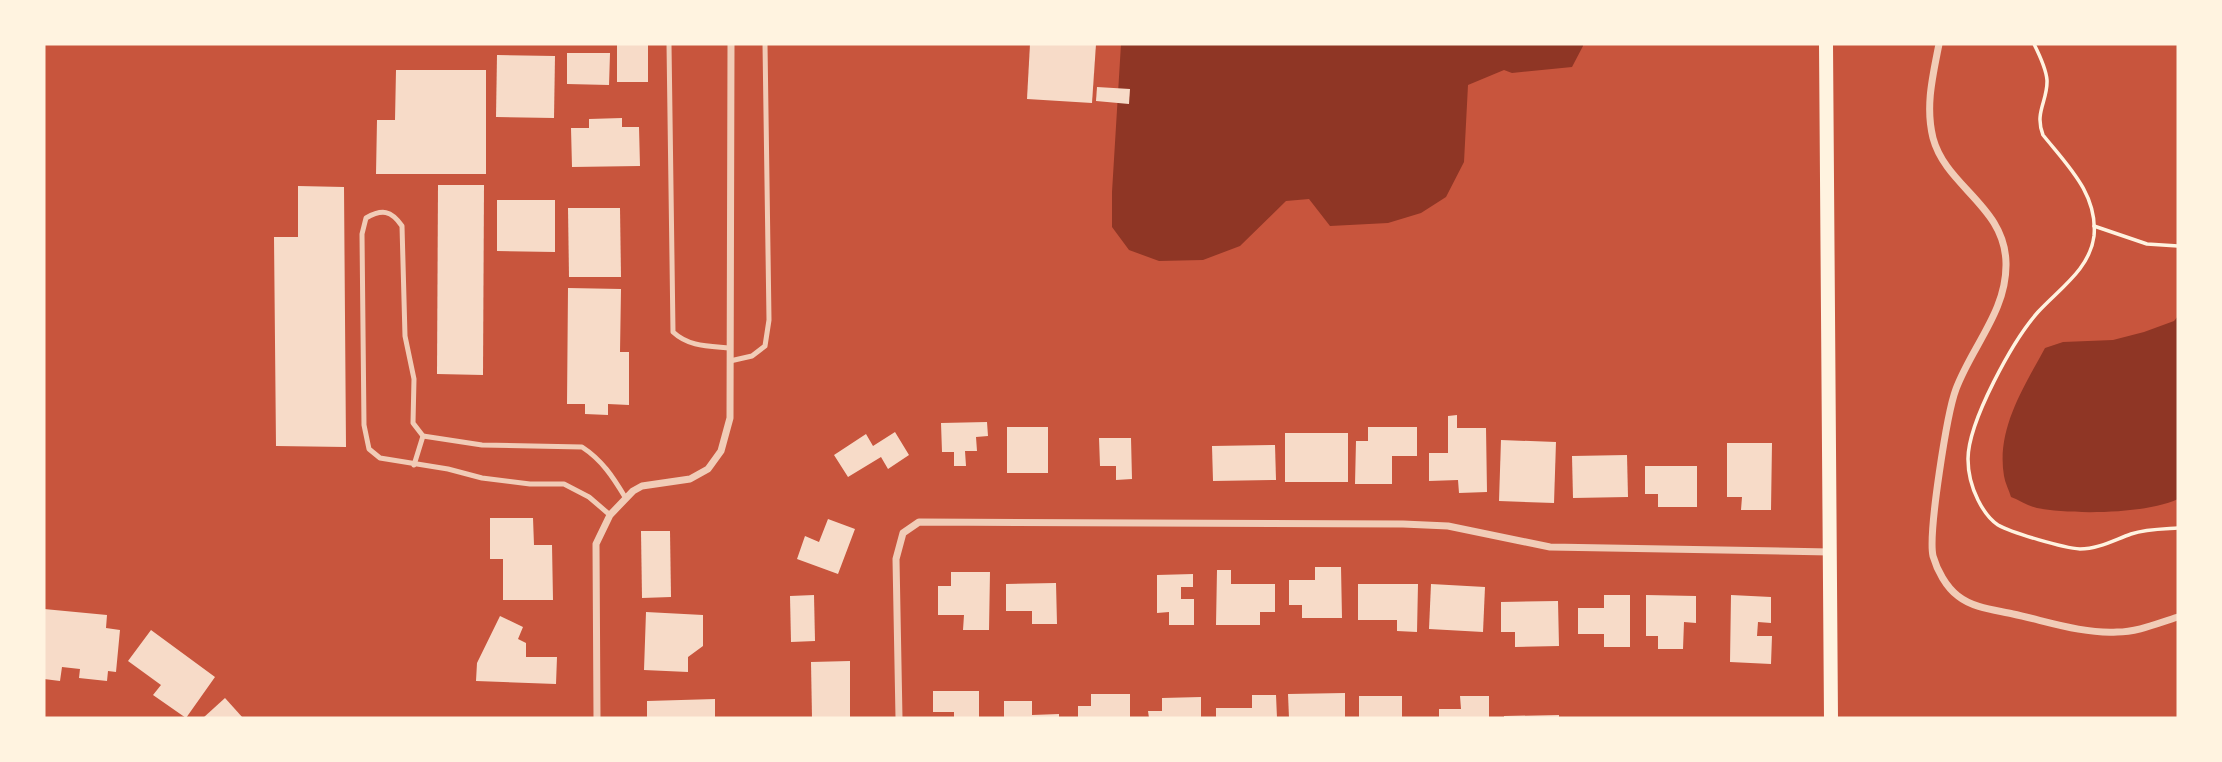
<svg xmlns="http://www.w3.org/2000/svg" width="2222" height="762" font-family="'Source Sans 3',sans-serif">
<rect width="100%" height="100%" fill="#c8553d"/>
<g fill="#8f3625">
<polygon points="1121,44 1583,44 1583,46 1572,67 1512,73 1504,70 1468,85 1464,162 1446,197 1421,213 1388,223 1330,226 1309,199 1286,201 1240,246 1203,260 1159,261 1129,250 1112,227 1112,192"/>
<path d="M2178,316V499C2146,514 2072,515 2037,508C2028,506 2019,500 2011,497C2009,490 2005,483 2004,476C1996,429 2024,387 2045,348L2063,342L2113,340L2144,332L2174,321Z"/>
</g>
<g fill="#f7dbc8">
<rect x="617" y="44" width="31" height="38"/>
<polygon points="1030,44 1096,44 1092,103 1027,99"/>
<polygon points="567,53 610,53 609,85 567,84"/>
<polygon points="497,55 555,56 554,118 496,117"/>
<polygon points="396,70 486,70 486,174 376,174 377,120 395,120"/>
<polygon points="1097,87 1130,89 1129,104 1096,101"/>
<polygon points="622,118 622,127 639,127 640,166 572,167 571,128 589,128 589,119"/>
<polygon points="438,185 484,185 483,375 437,374"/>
<polygon points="298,186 344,187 346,447 276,446 274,237 298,237"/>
<polygon points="497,200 555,200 555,252 497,251"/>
<polygon points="568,208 620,208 621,277 569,277"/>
<polygon points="568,288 621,289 620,352 629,352 629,405 608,404 608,415 585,414 585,404 567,404"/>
<polygon points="1457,415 1457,428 1486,428 1487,492 1459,493 1458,480 1429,481 1429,453 1448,453 1448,416"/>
<polygon points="987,422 988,436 976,437 977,451 965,451 966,466 954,466 954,452 942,452 941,423"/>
<rect x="1007" y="427" width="41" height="46"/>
<polygon points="1368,427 1417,427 1417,456 1392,456 1392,484 1355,484 1356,441 1368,441"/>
<polygon points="895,432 909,455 888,469 881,457 848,477 834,455 866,434 873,446"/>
<rect x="1285" y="433" width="63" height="49"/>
<polygon points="1099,438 1131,438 1132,479 1116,480 1116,466 1100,466"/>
<polygon points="1501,440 1556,442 1554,503 1499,501"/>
<polygon points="1727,443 1772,443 1771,510 1741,510 1742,497 1727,497"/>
<polygon points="1275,445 1276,480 1213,481 1212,446"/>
<polygon points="1627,455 1628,497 1573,498 1572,456"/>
<polygon points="1645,466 1697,466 1697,507 1658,507 1658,494 1645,494"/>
<polygon points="490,518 533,518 534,545 552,545 553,600 503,600 503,559 490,559"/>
<polygon points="828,519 855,529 838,574 797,559 805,536 819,542"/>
<polygon points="641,531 670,531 671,597 642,598"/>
<polygon points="1315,567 1341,567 1342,618 1302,618 1302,605 1289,605 1289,580 1315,580"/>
<polygon points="1217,570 1231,570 1231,584 1275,584 1275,612 1260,612 1260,625 1216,625"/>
<polygon points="951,572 990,572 989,630 963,630 964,615 938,615 938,586 951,586"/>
<polygon points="1193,574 1193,587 1181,587 1181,599 1194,599 1194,625 1169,625 1169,612 1157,613 1157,575"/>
<polygon points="1056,583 1057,624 1032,624 1032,611 1006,611 1006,584"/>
<polygon points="1358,584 1418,584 1417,632 1397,631 1397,620 1358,620"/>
<polygon points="1431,584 1485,587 1483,632 1429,629"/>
<polygon points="814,595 815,641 791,642 790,596"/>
<polygon points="1604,595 1630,595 1630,647 1604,647 1604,634 1578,634 1578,608 1604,608"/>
<polygon points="1646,595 1696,596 1696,623 1684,622 1683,649 1658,649 1658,636 1646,636"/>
<polygon points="1731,595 1771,597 1771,623 1758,622 1757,636 1772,636 1771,664 1730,662"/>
<polygon points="1558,601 1559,646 1515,647 1515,632 1501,632 1501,602"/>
<polygon points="44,609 107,615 106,628 120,630 116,672 108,671 107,681 79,678 80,669 62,667 60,681 44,679"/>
<polygon points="646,612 703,615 703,646 688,657 688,672 644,670"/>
<polygon points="500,616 523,627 518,639 526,643 526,657 557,657 556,684 476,681 477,663"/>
<polygon points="151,630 215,677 186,718 153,695 161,685 128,661"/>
<polygon points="850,661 850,718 812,718 811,662"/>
<polygon points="933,691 979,691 979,718 954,718 954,712 933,712"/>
<polygon points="1345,693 1345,718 1289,718 1288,694"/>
<polygon points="1091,694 1130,694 1130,718 1078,718 1078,706 1091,706"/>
<polygon points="1252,695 1276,695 1277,718 1216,718 1216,708 1252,708"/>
<rect x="1359" y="696" width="43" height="22"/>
<polygon points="1460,696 1489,696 1489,718 1439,718 1439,709 1461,709"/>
<polygon points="1201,697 1201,718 1149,718 1148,711 1162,711 1162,698"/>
<polygon points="225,698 243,718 203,718"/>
<polygon points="715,699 715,718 647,718 647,701"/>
<polygon points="1004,701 1032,701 1032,715 1059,714 1059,718 1004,718"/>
<polygon points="1559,715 1559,718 1504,718 1504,716"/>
</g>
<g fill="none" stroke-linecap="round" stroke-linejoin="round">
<g stroke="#fff3e0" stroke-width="3.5">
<path d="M2034,44C2039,54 2046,68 2047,80C2048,101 2034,112 2043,135C2067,165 2098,194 2094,236C2090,269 2059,289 2038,312C2013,340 1968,422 1968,459C1968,474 1972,488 1978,500C1983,510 1989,519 1998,525C2012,533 2064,548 2080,549C2098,549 2114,540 2131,534C2146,529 2163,529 2178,528"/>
<polyline points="2094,226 2147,244 2178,246"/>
</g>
<g stroke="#f1ccb7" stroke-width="5">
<path d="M669,44L673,332C689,347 709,346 730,348"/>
<polyline points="730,361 752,356 765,346 769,320 765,44"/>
<polyline points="414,465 423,436"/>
<path d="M610,515L589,497L564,484H530L482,478L448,469L380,458L369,449L364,425L362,234L366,218C382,209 391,210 402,226L405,336L414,379L413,423L423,436L482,445L582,447C602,460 613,477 625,497"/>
</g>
<g stroke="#f1ccb7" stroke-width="7">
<path d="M1939,44C1933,75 1925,106 1933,138C1946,187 2005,206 2006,263C2007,311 1972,346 1956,389C1947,413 1928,533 1933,556C1937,570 1946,587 1958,596C1973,608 1995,610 2013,614C2046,621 2083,634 2117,632C2138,632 2158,623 2178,617"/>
<polyline points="597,718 596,544 610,515 633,491 642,486 690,479 708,469 721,451 730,418 731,44"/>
<polyline points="899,718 896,559 903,533 919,522 1403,524 1448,526 1550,547 1830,552"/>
</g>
<polyline stroke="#fff3e0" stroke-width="14" points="1826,44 1831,718"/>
</g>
<rect width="2222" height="762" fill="none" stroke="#fff3e0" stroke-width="91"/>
</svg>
